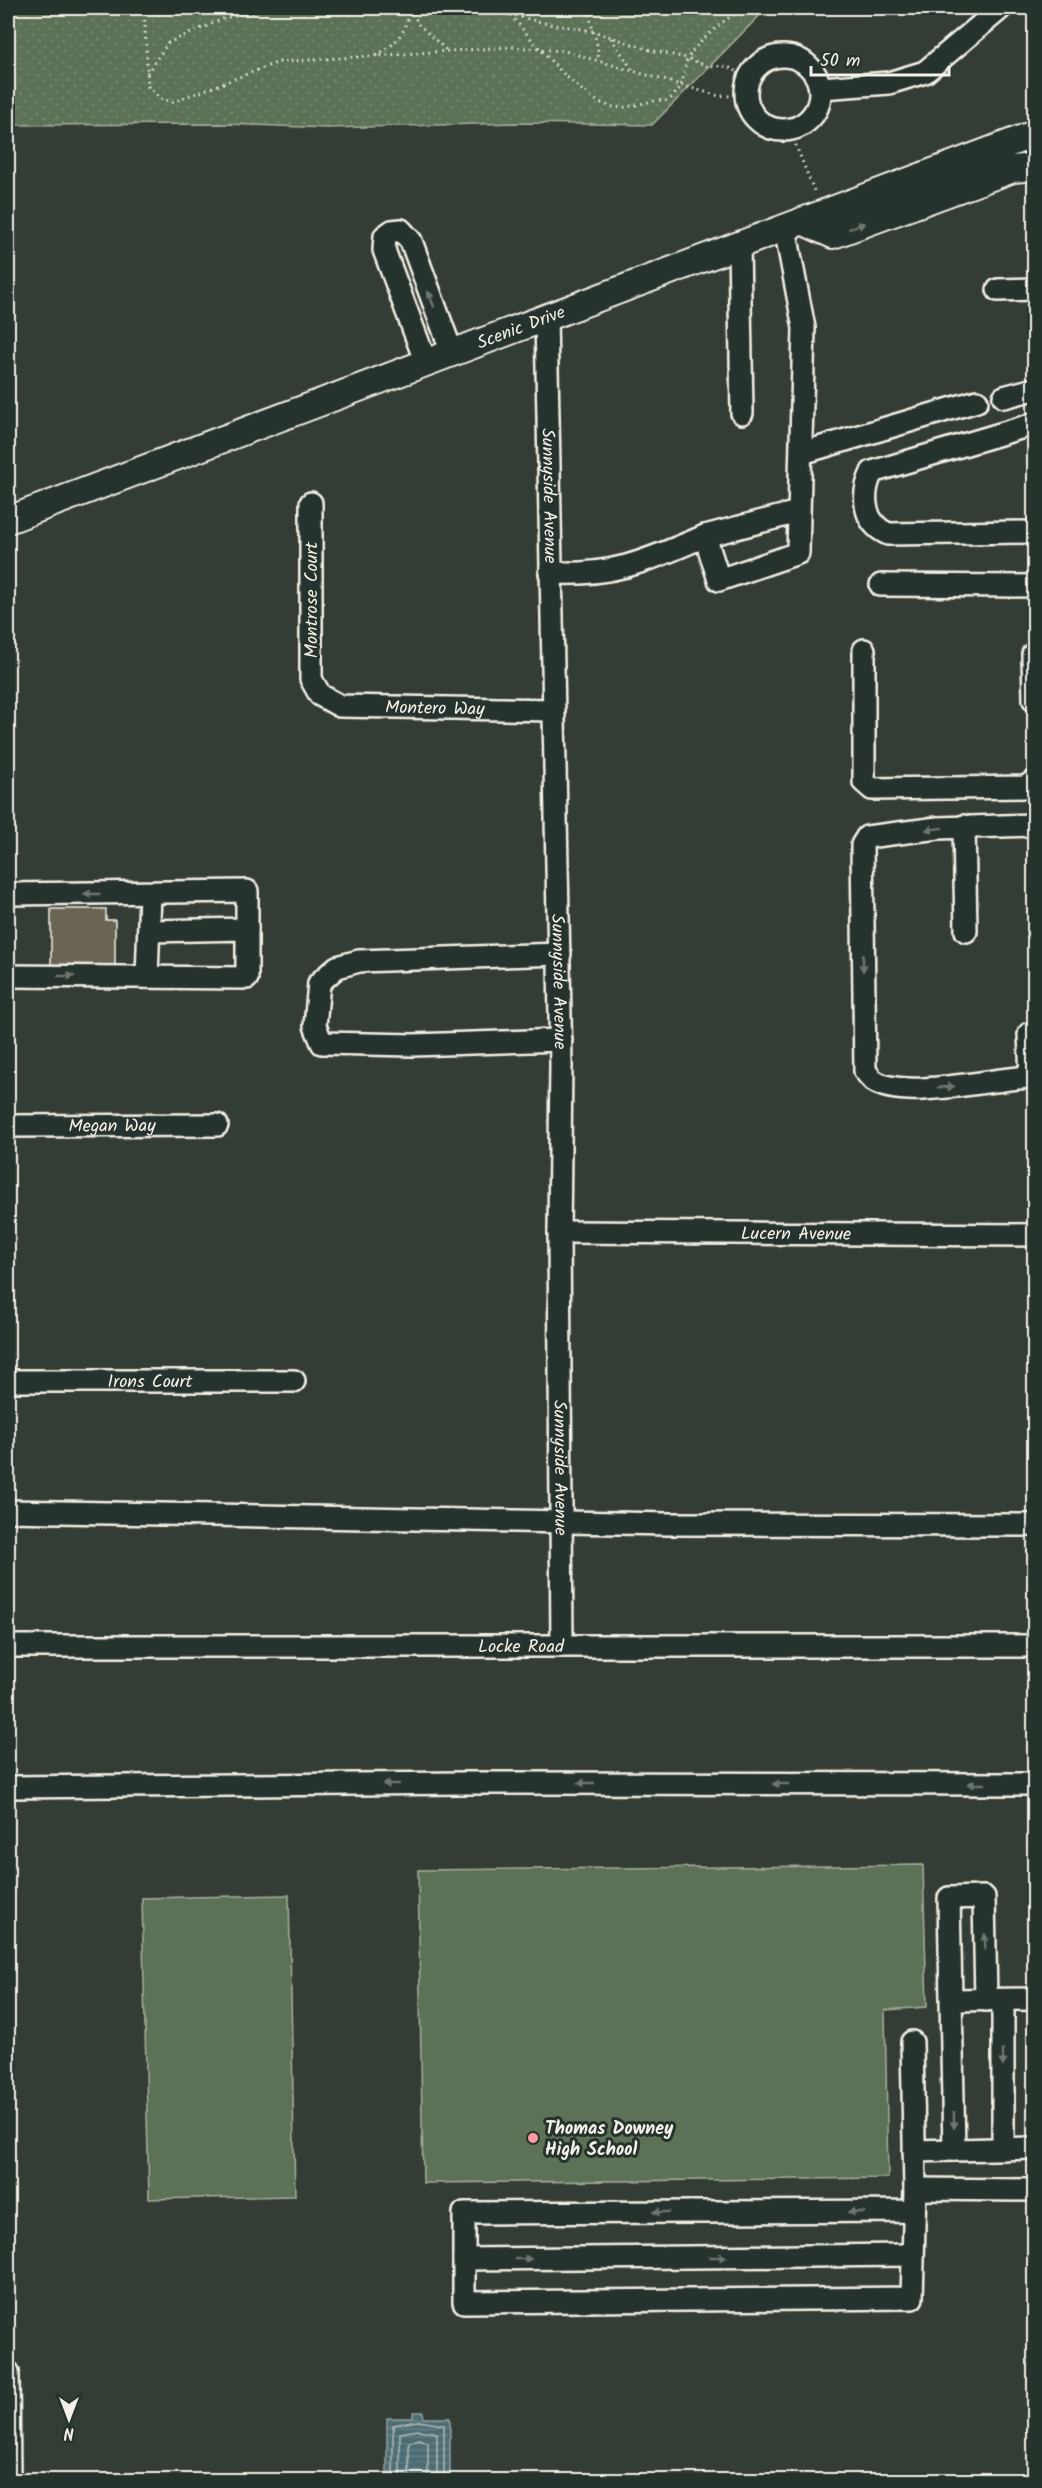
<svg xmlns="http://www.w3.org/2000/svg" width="1042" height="2488" font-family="Kalam,sans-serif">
<defs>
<pattern id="grass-dots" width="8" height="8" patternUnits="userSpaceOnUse" patternTransform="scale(1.5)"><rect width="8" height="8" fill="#5b7154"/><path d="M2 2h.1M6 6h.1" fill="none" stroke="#73866d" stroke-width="1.8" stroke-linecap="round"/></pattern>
<pattern id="water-rules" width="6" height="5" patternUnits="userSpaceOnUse" patternTransform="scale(1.5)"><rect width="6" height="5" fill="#4d6c73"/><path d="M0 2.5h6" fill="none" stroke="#678187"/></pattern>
</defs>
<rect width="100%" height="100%" fill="#343d35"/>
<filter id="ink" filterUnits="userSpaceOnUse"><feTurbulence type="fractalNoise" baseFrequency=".0167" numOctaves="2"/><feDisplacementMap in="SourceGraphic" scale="12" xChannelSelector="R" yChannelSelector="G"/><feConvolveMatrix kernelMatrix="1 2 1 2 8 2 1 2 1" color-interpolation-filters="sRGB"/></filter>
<g filter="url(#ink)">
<polygon fill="url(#grass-dots)" stroke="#a8b19e" stroke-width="1.5" points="8,8 767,8 652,125 519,123 327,128 228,124 8,125"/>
<g fill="#5b7154" stroke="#a8b19e" stroke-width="1.5">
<polygon points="923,1865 927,2007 885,2010 888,2178 423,2183 418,1870"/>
<polygon points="289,1895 295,2196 149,2199 142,1898"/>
</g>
<polygon fill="url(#water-rules)" stroke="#90a1a2" stroke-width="1.5" points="413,2412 423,2412 424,2418 450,2418 450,2480 387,2480 387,2418 413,2418"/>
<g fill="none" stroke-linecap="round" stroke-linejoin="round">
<g stroke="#b1bcb9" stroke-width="1.5">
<polyline points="393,2480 393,2425 418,2421 444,2425 444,2480"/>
<polyline points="400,2480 400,2433 418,2430 437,2433 437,2480"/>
<polyline points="409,2480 409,2443 419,2439 428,2443 428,2480"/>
</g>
</g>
<polygon fill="#6b6553" stroke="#f4f1e8" stroke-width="1.5" points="51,909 106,909 106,920 115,920 115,967 51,967"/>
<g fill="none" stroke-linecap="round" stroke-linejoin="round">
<g stroke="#f4f1e8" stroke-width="26">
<g id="minor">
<circle cx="783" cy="93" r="37"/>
<polyline points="821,88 889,83 925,72 1001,8"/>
<polyline points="785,228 804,328 798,553 719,580 705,536 798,512"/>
<polyline points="739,245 742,413"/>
<polyline points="998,290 1034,289"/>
<path id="s1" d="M546,318L561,1065L559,1232L562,1646"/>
<polyline points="426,363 384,250 385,236 392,231 401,230 411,241 452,353"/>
<polyline points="1004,397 1034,389"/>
<path d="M1034,424L872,472C861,495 863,523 888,534L1034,532"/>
<polyline points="802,453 977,401"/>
<path id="s2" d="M311,503V679L320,695L340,706L552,710"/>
<path d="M550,573C615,576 646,561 705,536"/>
<polyline points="881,585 1034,586"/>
<polyline points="864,650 864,782 872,789 1026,787 1034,781"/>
<polyline points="1033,654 1034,700"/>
<polyline points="964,826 966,931"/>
<polyline points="8,894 247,891 247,929"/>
<polyline points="560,954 359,961 337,967 319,983 315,1026 322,1043 413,1045 561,1040"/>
<polyline points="8,976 247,978 247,929 149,931"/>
<polyline points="147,977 150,893"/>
<polyline points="1029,1034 1031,1077 1034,1077"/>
<path d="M1031,1077C994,1078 905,1101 874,1081C871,1079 868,1074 865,1071L862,845L867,837L938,828L1034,825"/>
<path id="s3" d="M8,1126L217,1125"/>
<path id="s4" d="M559,1232L1034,1235"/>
<path id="s5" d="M8,1381H294"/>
<polyline points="8,1511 669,1524 1034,1525"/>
<path id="s6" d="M8,1646H1034"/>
<polyline points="8,1787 465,1783 1034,1784"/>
<polyline points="952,2000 1034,1999"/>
<polyline points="912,2042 915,2189 912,2298 464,2302 464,2213 914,2211"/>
<polyline points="1003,2149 1003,2000"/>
<polyline points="954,2150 949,1898 984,1897 986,2000"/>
<polyline points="914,2151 1034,2148"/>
<polyline points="915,2189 1034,2190"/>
<polyline points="464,2259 913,2255"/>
<polyline points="8,2372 9,2480"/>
</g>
</g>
<g stroke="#f4f1e8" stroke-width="30">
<g id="major">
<polyline points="802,221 833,235 1013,169 1034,167"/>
<path id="s7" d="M8,520L1034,134"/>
</g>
</g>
<g stroke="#f4f1e8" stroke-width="3" stroke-dasharray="1.5 4.5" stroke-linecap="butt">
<polyline points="144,8 148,86 161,99 173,102 279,62 511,47 564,51 719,96 744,96"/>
<polyline points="410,8 419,25 446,50"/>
<polyline points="437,8 486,8"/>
<polyline points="486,8 544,23 593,31 650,50 687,58 709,67 726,66 748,77"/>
<path d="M590,8C588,26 600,40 598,61"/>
<path d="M511,15C531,39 582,102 613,107C631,110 649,98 668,101C688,82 680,83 687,60C692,46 730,15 743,8"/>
<polyline points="611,38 632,69"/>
<path d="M376,55C395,46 406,32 410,11"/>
<polyline points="147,73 168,43 225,18 273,8"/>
<polyline points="789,128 815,193"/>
</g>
<use href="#minor" stroke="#26332d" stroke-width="21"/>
<use href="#major" stroke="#26332d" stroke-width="26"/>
</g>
<defs><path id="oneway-solid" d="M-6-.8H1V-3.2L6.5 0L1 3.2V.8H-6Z" transform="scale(1.5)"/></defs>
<g fill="#6e766e">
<use href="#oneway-solid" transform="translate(857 226) rotate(-20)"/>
<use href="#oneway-solid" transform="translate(431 299) rotate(-111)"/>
<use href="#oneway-solid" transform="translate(934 829) rotate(173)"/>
<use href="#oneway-solid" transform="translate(92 894) rotate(180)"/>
<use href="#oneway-solid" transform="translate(863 963) rotate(89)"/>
<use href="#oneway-solid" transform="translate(66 976)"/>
<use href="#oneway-solid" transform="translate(946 1087) rotate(-4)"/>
<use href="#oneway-solid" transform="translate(586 1783) rotate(-180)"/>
<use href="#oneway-solid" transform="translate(391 1784) rotate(179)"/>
<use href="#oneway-solid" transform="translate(781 1784) rotate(-180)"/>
<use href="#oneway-solid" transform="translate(976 1784) rotate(-180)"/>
<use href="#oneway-solid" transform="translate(985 1942) rotate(-91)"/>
<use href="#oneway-solid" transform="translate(1003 2058) rotate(90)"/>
<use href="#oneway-solid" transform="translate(954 2120) rotate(89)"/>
<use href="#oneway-solid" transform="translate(661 2212) rotate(180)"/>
<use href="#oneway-solid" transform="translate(856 2212) rotate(180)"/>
<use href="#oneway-solid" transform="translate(718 2257) rotate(-1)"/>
<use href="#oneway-solid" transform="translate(523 2259) rotate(-1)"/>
</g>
</g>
<circle fill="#ff9aa2" stroke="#26332d" stroke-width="2" cx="533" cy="2138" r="6"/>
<g text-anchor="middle" stroke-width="6" stroke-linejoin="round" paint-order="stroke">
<g font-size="18" fill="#f4f1e8" stroke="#26332d">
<text dy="6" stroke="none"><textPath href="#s7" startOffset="548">Scenic Drive</textPath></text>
<text dy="6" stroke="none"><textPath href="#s1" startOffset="178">Sunnyside Avenue</textPath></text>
<text transform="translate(311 600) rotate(-90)" y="6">Montrose Court</text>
<text dy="6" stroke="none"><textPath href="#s2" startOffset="312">Montero Way</textPath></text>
<text dy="6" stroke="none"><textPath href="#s1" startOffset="664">Sunnyside Avenue</textPath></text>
<text dy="6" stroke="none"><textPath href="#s3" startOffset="104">Megan Way</textPath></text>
<text dy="6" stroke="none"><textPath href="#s4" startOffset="237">Lucern Avenue</textPath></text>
<text dy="6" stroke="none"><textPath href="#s5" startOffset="142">Irons Court</textPath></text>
<text dy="6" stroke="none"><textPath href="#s1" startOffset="1150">Sunnyside Avenue</textPath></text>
<text dy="6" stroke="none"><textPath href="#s6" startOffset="513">Locke Road</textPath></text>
</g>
<g font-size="18" font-weight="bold" fill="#f4f1e8" stroke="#26332d" text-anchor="start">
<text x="545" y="2134">Thomas Downey<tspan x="545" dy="21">High School</tspan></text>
</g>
</g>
<rect width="1042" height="2488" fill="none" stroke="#26332d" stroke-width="30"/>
<rect x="15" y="15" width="1012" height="2458" fill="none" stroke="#f4f1e8" stroke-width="2" filter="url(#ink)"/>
<g transform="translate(69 2419) rotate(180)" stroke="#26332d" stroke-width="4.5" paint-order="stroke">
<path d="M0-4.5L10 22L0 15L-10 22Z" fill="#f4f1e8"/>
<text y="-9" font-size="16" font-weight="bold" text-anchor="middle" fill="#f4f1e8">N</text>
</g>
<path d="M811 66v9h138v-9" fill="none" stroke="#f4f1e8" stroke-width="3"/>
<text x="820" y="66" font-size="18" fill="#f4f1e8" stroke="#26332d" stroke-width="4.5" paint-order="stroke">50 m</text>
</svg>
